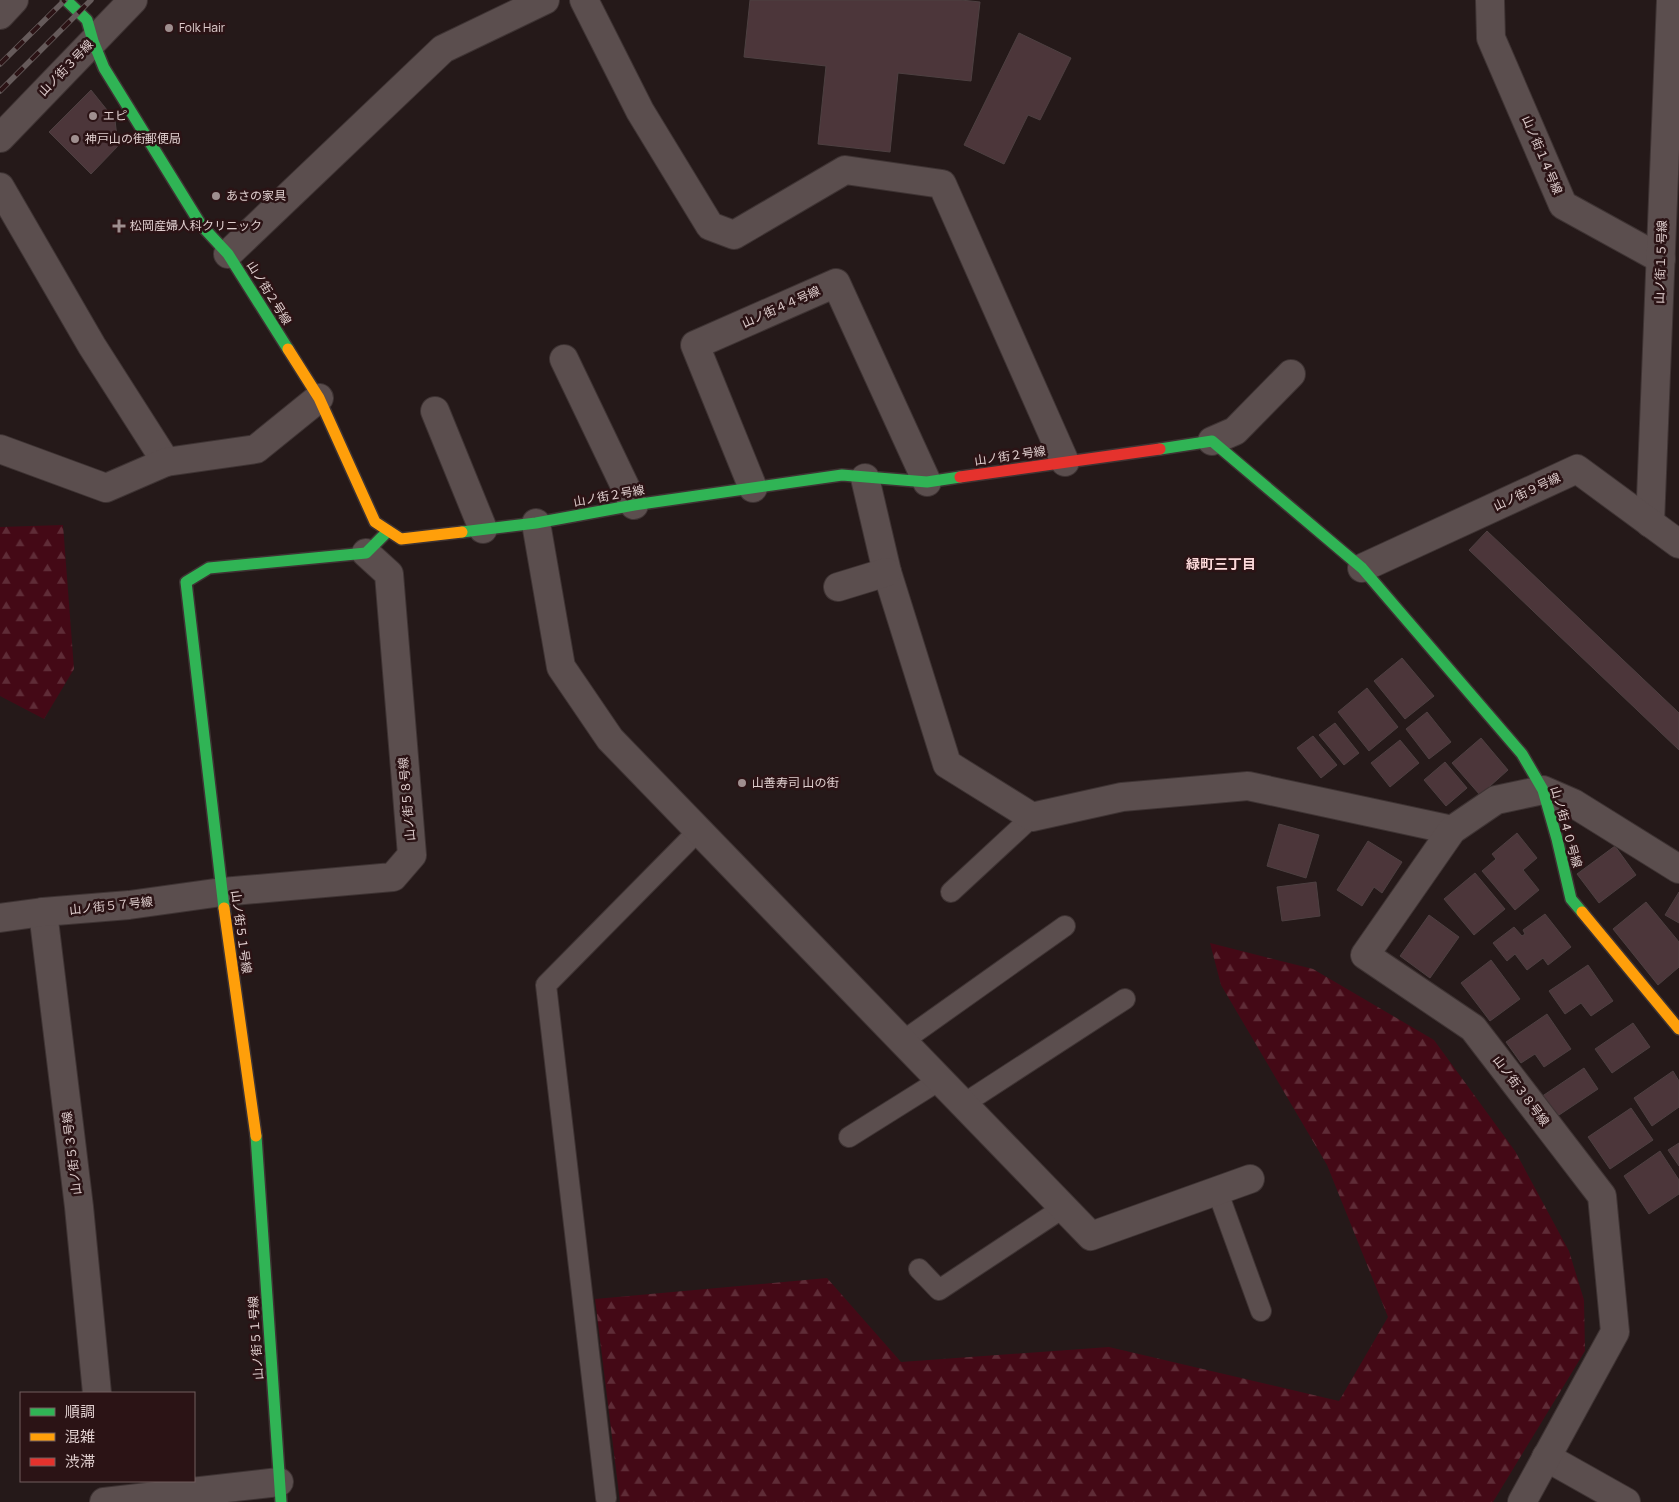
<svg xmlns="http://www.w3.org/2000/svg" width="1679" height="1502" font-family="Manrope,'Noto Sans JP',sans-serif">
<defs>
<pattern id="forest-firs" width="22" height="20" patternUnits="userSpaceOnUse" patternTransform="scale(1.25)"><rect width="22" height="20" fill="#440916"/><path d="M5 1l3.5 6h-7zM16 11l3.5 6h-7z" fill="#5f2c37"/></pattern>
</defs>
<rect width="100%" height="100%" fill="#251919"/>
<g fill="url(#forest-firs)">
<polygon points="63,525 74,669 44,719 0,696 0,527"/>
<polygon points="1210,943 1313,969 1434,1040 1515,1151 1569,1251 1584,1300 1585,1351 1493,1502 620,1502 595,1299 827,1278 901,1362 1109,1347 1339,1401 1388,1317 1327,1165 1221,985"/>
</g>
<g fill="#4c363a" stroke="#4d4041">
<polygon points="750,0 961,0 980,2 971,81 898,73 890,152 818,144 826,66 744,57"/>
<polygon points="1019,33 1071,58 1040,120 1028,115 1004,164 964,145"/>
<polygon points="91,90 115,120 118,146 91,174 49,132"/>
<polygon points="1487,531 1679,713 1679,750 1469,550"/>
<polygon points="1402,658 1434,696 1405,719 1374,681"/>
<polygon points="1367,688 1398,727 1369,751 1338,712"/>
<polygon points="1427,712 1451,742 1429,759 1406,729"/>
<polygon points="1335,723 1359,753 1344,765 1319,735"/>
<polygon points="1313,736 1337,765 1321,778 1297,748"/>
<polygon points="1481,738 1508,770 1480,795 1452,763"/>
<polygon points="1400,740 1419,763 1390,787 1371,763"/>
<polygon points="1445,762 1467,788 1446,806 1424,780"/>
<polygon points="1279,824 1319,835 1306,878 1267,866"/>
<polygon points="1517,833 1537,858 1523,870 1539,890 1515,910 1482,871 1496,859 1492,854"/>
<polygon points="1368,841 1402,862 1382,893 1374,887 1362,906 1337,890"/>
<polygon points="1615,846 1636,875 1599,903 1577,874"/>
<polygon points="1475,873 1505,909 1474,935 1444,899"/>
<polygon points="1316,882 1320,916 1282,921 1277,887"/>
<polygon points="1679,892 1679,923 1665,915"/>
<polygon points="1646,902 1679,942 1679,967 1658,985 1613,929"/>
<polygon points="1545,914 1571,947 1548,965 1543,958 1527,970 1515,954 1507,961 1493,943 1514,927 1522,936 1525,934 1523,930"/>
<polygon points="1429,915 1459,937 1430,978 1400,956"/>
<polygon points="1491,960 1520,999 1490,1021 1461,983"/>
<polygon points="1588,965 1613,1001 1591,1016 1581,1003 1565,1014 1549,991"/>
<polygon points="1547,1014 1571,1049 1544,1067 1535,1054 1521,1063 1506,1042"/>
<polygon points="1633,1023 1650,1047 1612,1073 1595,1049"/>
<polygon points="1584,1068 1598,1089 1556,1117 1541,1097"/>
<polygon points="1673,1071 1679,1081 1679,1107 1652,1126 1634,1098"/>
<polygon points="1631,1108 1653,1140 1610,1169 1588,1137"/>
<polygon points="1679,1143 1679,1166 1668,1150"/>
<polygon points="1660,1151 1679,1180 1679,1194 1649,1214 1624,1176"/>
</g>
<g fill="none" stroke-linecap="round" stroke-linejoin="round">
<g stroke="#3e3333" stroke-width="22">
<g id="lane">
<polyline points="951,892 1032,817"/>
<polyline points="903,1041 1065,926"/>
<polyline points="965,1103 1125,999"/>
<polyline points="849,1137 940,1080"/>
<polyline points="1217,1190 1261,1311"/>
<polyline points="919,1269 939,1290 1063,1208"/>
<polyline points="606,1498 546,985 698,831"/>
</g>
</g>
<g stroke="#3e3333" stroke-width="30">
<g id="street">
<polyline points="584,0 640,111 710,226 734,235 845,170 942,184 1065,462"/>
<polyline points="1490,0 1491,38 1563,205 1661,259"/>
<polyline points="0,15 14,0"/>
<polyline points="0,138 133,0"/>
<polyline points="0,187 92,346 166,462"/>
<polyline points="228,254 443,49 545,0"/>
<polyline points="564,359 634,505"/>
<polyline points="435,411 483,529"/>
<polyline points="1212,441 1235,431 1291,374"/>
<polyline points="0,449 106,488 166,462 256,449 319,398"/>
<polyline points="865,478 887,572 947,764 1032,817 1122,797 1248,786 1452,830"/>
<polyline points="753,488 695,345 836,283 927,482"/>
<polyline points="536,523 561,667 610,739 1091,1236 1250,1179"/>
<polyline points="1650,523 1671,0"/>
<polyline points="1362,568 1577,469 1679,544"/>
<polyline points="838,587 887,572"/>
<polyline points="43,912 79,1207 97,1393"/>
<polyline points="0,918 43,912 129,905 222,892 393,877 412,855 389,574 366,553"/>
<polyline points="1546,1457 1626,1502"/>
<polyline points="104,1502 279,1482"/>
<polyline points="1522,1502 1615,1332 1602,1196 1473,1028 1365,955 1452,830 1496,800 1543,790 1573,803 1679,869"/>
</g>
</g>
<g stroke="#3e3333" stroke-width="14">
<g id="fast">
<polyline points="66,0 87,20 93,41 104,68 201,225 228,254 288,349"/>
<polyline points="1160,449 1212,441 1362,568 1522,754 1543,790 1557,839 1571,899 1582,912"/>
<polyline points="462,532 536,523 634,505 842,475 927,482 960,477"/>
<polyline points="224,908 186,582 209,568 366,553 388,531"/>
<polyline points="256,1136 281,1502"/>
</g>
</g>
<g stroke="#3e3333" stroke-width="14">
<g id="slow">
<polyline points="288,349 319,398 375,522 401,539 462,532"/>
<polyline points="224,908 256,1136"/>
<polyline points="1582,912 1679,1029"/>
</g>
</g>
<g stroke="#3e3333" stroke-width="14">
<polyline id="jam" points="960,477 1160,449"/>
</g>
<use href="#lane" stroke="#5b4e4e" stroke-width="20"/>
<use href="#street" stroke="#5b4e4e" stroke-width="28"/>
<use href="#fast" stroke="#30b455" stroke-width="11"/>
<use href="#slow" stroke="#ff9f0a" stroke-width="11"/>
<use href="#jam" stroke="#e5322d" stroke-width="11"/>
<g stroke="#655a5a" stroke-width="5.5">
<g id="rail">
<polyline points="0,64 65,0"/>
<polyline points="0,91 91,0"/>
</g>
</g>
<use href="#rail" stroke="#2b1315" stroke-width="4" stroke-dasharray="11" stroke-linecap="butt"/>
</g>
<g fill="#9f8f8f" stroke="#2b1315" stroke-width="2">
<circle cx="169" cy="28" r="5"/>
<circle cx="93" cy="116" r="5"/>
<circle cx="75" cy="139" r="5"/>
<circle cx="216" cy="196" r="5"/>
<path d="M116.5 218.5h5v5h5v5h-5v5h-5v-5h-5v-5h5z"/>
<circle cx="742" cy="783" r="5"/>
</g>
<g text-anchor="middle" stroke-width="5" stroke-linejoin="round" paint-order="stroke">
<g font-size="12" fill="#e0cfcf" stroke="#2b1315" text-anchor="start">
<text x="179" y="32">Folk Hair</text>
<text x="103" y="120">エピ</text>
<text x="85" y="143">神戸山の街郵便局</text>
<text x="226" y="200">あさの家具</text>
<text x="130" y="230">松岡産婦人科クリニック</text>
<text x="752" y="787">山善寿司 山の街</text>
</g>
<g font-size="12" fill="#e0cfcf" stroke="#2b1315">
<text transform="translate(66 68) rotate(-46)" y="4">山ノ街３号線</text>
<text transform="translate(1542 155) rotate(67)" y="4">山ノ街１４号線</text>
<text transform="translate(1661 262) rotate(-88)" y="4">山ノ街１５号線</text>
<text transform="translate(269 293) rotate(58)" y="4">山ノ街２号線</text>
<text transform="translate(781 307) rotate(-24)" y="4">山ノ街４４号線</text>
<text transform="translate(1010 456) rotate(-8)" y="4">山ノ街２号線</text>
<text transform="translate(1527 492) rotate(-25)" y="4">山ノ街９号線</text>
<text transform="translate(609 496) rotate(-10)" y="4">山ノ街２号線</text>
<text transform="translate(407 799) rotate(-95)" y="4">山ノ街５８号線</text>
<text transform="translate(1566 827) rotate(74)" y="4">山ノ街４０号線</text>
<text transform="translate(111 906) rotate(-6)" y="4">山ノ街５７号線</text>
<text transform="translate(241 932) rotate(82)" y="4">山ノ街５１号線</text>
<text transform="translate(1521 1091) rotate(53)" y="4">山ノ街３８号線</text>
<text transform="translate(72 1153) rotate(-97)" y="4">山ノ街５３号線</text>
<text transform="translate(256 1338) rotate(-94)" y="4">山ノ街５１号線</text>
</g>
<g font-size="14" font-weight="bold" fill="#fcd9da" stroke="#2b1315">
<text x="1221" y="569">緑町三丁目</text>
</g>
</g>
<rect x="20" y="1392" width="175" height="90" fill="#2b1315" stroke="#735e5f"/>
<rect x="30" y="1408" width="25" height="8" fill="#30b455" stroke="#735e5f"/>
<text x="65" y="1417" font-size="15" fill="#e0cfcf">順調</text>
<rect x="30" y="1433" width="25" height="8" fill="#ff9f0a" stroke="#735e5f"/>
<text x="65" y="1442" font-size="15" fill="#e0cfcf">混雑</text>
<rect x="30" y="1458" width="25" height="8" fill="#e5322d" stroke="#735e5f"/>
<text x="65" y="1467" font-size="15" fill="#e0cfcf">渋滞</text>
</svg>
